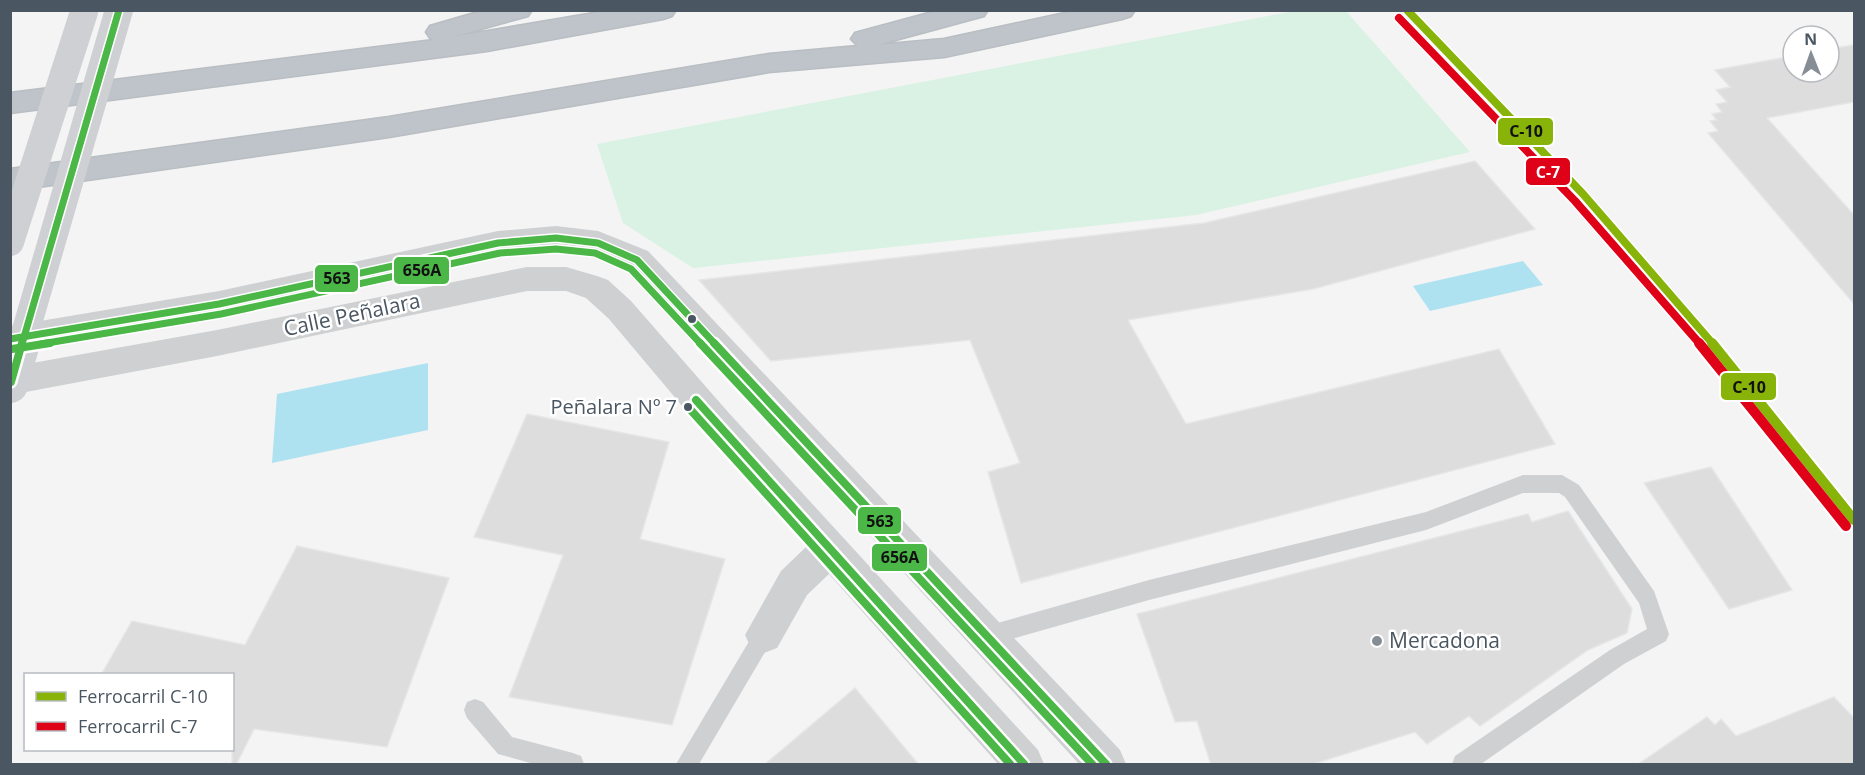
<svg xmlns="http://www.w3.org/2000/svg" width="1865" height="775" font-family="'Open Sans',sans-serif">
<rect width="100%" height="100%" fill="#f4f4f4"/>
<polygon fill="#d9f2e3" points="1346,11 1470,152 1196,215 693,268 623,223 597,144 1294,11"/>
<g fill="#aee2f0">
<polygon points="1523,261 1543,285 1430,311 1413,286"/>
<polygon points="428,363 428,430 272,463 277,394"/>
</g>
<g fill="#ddddde" stroke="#e5e6e7" stroke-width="1.5">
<polygon points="1854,45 1854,102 1767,118 1854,215 1854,304 1708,133 1718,131 1710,121 1717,120 1712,114 1722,112 1716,104 1727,102 1716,90 1730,87 1715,70 1793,56 1793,72 1829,72 1829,49"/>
<polygon points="1475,161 1535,229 1313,289 1128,320 1186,424 1499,349 1555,444 1021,583 988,472 1020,463 970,340 771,361 699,280 1204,223"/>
<polygon points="527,414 669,442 640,539 725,559 672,725 509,697 563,555 474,537"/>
<polygon points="1711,467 1792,590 1729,609 1644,483"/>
<polygon points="1568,511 1632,609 1627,633 1588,650 1480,726 1469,716 1427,744 1415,732 1310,765 1211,765 1197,721 1175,722 1137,614 1528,514 1532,522"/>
<polygon points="297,546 449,578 387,747 254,729 236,765 232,765 232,675 101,675 132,621 245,645"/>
<polygon points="855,688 919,765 764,765"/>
<polygon points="1834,697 1854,718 1854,765 1637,765 1707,717 1715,725 1721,719 1736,736"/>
</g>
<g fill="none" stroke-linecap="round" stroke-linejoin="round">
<g stroke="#b9bec3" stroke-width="3">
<g id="highway">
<polygon points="485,10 532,10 528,16 452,37 612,10 676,10 672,16 663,19 487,51 10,113 10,93 434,40 430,38 426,32 430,26"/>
<polygon points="940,10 988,10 984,16 877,45 944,39 1079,10 1135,10 1131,16 1122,19 944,57 769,72 389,137 10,191 10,169 389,117 769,54 858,46 851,39 855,33"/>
</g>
</g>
<g fill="#ced0d2" fill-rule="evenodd">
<polygon points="1523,475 1562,475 1579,485 1654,591 1669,634 1666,641 1624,664 1481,764 1452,764 1455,756 1610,650 1647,629 1639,603 1565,497 1559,493 1523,493 1426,530 1149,600 987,646 980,643 977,636 980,629 987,626 1149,580 1426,512"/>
<polygon points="764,625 771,628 774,635 771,642 699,764 676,764 757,628"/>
<polygon points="475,699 483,702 512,737 573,753 581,756 584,764 534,764 498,754 467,718 464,710 467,702"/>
</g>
<g fill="#ced0d2" fill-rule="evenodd">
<polygon points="556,226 598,231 648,251 1120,750 1126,764 1079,764 626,269 594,254 556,250 498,255 219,317 10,352 10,326 219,291 498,231"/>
<polygon points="527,267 566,267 597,276 608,280 631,301 728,412 1038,750 1044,764 998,764 829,574 807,595 777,648 764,653 751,648 745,635 781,571 806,547 704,432 609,319 586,298 566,291 527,291 217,356 10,395 10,367 217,330"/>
</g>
<use href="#highway" fill="#bec4c9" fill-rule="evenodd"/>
<g stroke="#ced0d4" stroke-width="28">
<polyline points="10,242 84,12"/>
<polyline points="22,344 119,10"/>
</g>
<polyline stroke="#ced0d4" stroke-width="36" points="10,385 22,343"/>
<g stroke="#fff" stroke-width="10">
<g id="bus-1-far1">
<polyline points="10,339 219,304 498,243 556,238 598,243 637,260 715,344"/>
<polyline points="22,344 119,10"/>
</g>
</g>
<g stroke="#fff" stroke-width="13">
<g id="bus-1">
<polyline points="714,343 1106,764"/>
<polyline points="11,382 22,343"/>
<polyline points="696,400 1024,764"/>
</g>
</g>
<g stroke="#fff" stroke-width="10">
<polyline id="bus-2-far1" points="41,344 221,314 500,253 556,249 595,253 631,269 701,344"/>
</g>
<g stroke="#fff" stroke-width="13">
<g id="bus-2">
<polyline points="700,343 1092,764"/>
<polyline points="12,349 50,343"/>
<polyline points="688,407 1010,764"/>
</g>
</g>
<use href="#bus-1-far1" stroke="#4ab747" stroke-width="7"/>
<use href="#bus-1" stroke="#4ab747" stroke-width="8"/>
<use href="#bus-2-far1" stroke="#4ab747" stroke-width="7"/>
<use href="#bus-2" stroke="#4ab747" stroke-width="8"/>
<g stroke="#fff" stroke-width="11">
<polyline id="rail-1-far1" points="1407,10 1583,194 1713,344"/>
</g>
<g stroke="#fff" stroke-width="14">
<polyline id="rail-1" points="1712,343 1854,520"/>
</g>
<g stroke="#fff" stroke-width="11">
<polyline id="rail-2-far1" points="1399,18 1575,201 1700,344"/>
</g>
<g stroke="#fff" stroke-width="14">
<polyline id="rail-2" points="1699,343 1846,526"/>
</g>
<use href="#rail-1-far1" stroke="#88b40a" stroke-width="8"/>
<use href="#rail-1" stroke="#88b40a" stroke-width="10"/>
<use href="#rail-2-far1" stroke="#de0118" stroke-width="8"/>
<use href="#rail-2" stroke="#de0118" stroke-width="10"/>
</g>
<g fill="#4a5661" stroke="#fff" stroke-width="2">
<circle cx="692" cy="319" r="5"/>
<circle cx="688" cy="407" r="5"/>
</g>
<circle fill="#868d94" stroke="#fff" stroke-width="2" cx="1377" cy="641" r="6"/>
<g text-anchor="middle" stroke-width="5" stroke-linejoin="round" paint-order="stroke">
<g font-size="20" fill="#4a5661" stroke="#fff" text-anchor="end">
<text x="677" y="414">Peñalara Nº 7</text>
</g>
<g font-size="21" fill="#4a5661" stroke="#fff">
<text transform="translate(352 315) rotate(-12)" y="7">Calle Peñalara</text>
</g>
<g font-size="21" fill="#4a5661" stroke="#fff" text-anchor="start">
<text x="1389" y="648">Mercadona</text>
</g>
</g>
<g stroke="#fff" stroke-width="2">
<rect x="1497" y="117" width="57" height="29" rx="6" fill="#88b40a"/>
<rect x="1525" y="157" width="46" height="29" rx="6" fill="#de0118"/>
<rect x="393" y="256" width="57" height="29" rx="6" fill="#4ab747"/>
<rect x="314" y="264" width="45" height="29" rx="6" fill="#4ab747"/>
<rect x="1720" y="372" width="57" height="29" rx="6" fill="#88b40a"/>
<rect x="857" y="506" width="45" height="29" rx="6" fill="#4ab747"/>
<rect x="871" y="543" width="57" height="29" rx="6" fill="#4ab747"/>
</g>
<g font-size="16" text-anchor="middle" font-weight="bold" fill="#fff">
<text x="1548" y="178">C-7</text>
</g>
<g font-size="16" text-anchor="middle" font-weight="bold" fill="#111">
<text x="1526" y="137">C-10</text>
<text x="422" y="276">656A</text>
<text x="337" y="284">563</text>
<text x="1749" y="393">C-10</text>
<text x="880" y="527">563</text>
<text x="900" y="563">656A</text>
</g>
<rect width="1865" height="775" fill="none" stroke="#4a5661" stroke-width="24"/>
<rect x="24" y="673" width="210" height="78" fill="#ffffff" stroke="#b7bbc0" stroke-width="1.5"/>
<rect x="36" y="692" width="30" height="9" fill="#88b40a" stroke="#b7bbc0" stroke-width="1.5"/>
<text x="78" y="703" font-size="18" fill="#4a5661">Ferrocarril C-10</text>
<rect x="36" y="722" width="30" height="9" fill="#de0118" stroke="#b7bbc0" stroke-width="1.5"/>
<text x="78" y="733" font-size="18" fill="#4a5661">Ferrocarril C-7</text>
<g transform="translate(1811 54) rotate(359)"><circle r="28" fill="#ffffff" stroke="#b7bbc0" stroke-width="1.5"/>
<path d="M0-4.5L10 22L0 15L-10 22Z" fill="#868d94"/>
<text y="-9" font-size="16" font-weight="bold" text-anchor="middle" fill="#4a5661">N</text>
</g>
</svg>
